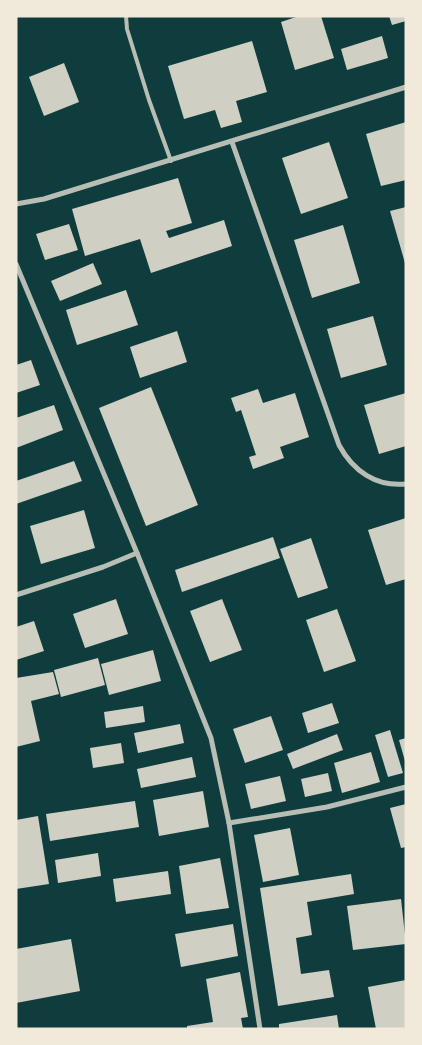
<svg xmlns="http://www.w3.org/2000/svg" width="422" height="1045" font-family="'Public Sans',sans-serif">
<rect width="100%" height="100%" fill="#0f3d3e"/>
<g fill="#cfcfc3">
<polygon points="299,16 321,16 334,58 295,70 281,22"/>
<polygon points="389,16 406,16 406,21 392,25"/>
<polygon points="382,36 388,58 347,70 341,49"/>
<polygon points="252,41 267,92 236,101 242,122 221,128 215,110 184,119 168,66"/>
<polygon points="64,63 79,102 44,116 29,77"/>
<polygon points="406,122 406,180 381,186 366,134"/>
<polygon points="329,142 348,198 301,214 282,158"/>
<polygon points="178,178 192,223 166,231 169,238 224,220 232,246 151,273 140,239 85,256 72,209"/>
<polygon points="406,207 406,263 405,263 390,211"/>
<polygon points="69,224 78,250 45,260 36,234"/>
<polygon points="343,225 360,283 312,298 294,240"/>
<polygon points="93,263 102,284 60,301 51,281"/>
<polygon points="126,290 138,325 77,345 66,310"/>
<polygon points="373,316 387,365 341,378 327,329"/>
<polygon points="177,331 187,362 140,378 130,347"/>
<polygon points="31,360 40,385 16,393 16,365"/>
<polygon points="151,387 198,505 146,526 99,408"/>
<polygon points="258,389 263,403 295,393 309,437 280,447 284,458 253,469 249,457 256,455 241,410 236,412 231,398"/>
<polygon points="406,393 406,446 379,454 364,405"/>
<polygon points="54,405 63,430 16,448 16,418"/>
<polygon points="74,461 82,481 16,504 16,481"/>
<polygon points="84,510 95,548 41,564 30,526"/>
<polygon points="406,518 406,579 386,585 368,530"/>
<polygon points="273,537 280,558 182,592 175,570"/>
<polygon points="311,538 328,588 298,598 280,549"/>
<polygon points="116,599 128,634 85,648 73,614"/>
<polygon points="222,599 242,650 210,662 190,611"/>
<polygon points="337,609 356,661 324,672 306,620"/>
<polygon points="34,621 44,651 16,660 16,627"/>
<polygon points="153,650 161,681 109,695 101,664"/>
<polygon points="98,658 105,685 61,697 54,670"/>
<polygon points="53,672 59,694 31,701 40,741 16,747 16,678"/>
<polygon points="332,703 339,723 308,733 302,713"/>
<polygon points="143,706 145,722 106,728 104,712"/>
<polygon points="271,716 283,750 245,763 233,729"/>
<polygon points="180,724 184,743 138,753 134,733"/>
<polygon points="390,730 403,773 388,777 375,735"/>
<polygon points="337,734 343,750 293,769 287,754"/>
<polygon points="406,738 406,761 405,761 399,740"/>
<polygon points="121,743 124,763 93,768 90,748"/>
<polygon points="371,752 380,782 342,793 334,763"/>
<polygon points="192,757 196,777 141,788 137,769"/>
<polygon points="328,773 332,791 305,797 301,779"/>
<polygon points="280,776 286,801 251,809 245,784"/>
<polygon points="203,791 209,827 159,836 153,800"/>
<polygon points="135,801 139,827 50,841 46,814"/>
<polygon points="406,804 406,847 401,848 390,808"/>
<polygon points="38,816 49,884 16,889 16,820"/>
<polygon points="290,828 299,875 263,882 254,835"/>
<polygon points="98,853 101,876 58,883 55,860"/>
<polygon points="220,858 229,908 186,914 179,866"/>
<polygon points="168,871 171,894 116,902 113,879"/>
<polygon points="351,874 354,894 307,902 312,935 296,938 301,974 329,970 334,997 278,1006 260,888"/>
<polygon points="401,899 406,944 353,950 347,906"/>
<polygon points="233,924 238,956 181,967 175,934"/>
<polygon points="71,939 80,991 16,1003 16,949"/>
<polygon points="240,972 248,1017 241,1018 243,1029 187,1029 187,1026 213,1022 206,979"/>
<polygon points="406,980 406,1029 376,1029 368,987"/>
<polygon points="337,1015 339,1029 279,1029 279,1024"/>
</g>
<g fill="none" stroke-linecap="round" stroke-linejoin="round">
<polyline stroke="#b8beb3" stroke-width="4" points="126,16 127,29 149,100 171,161"/>
<g stroke="#b8beb3" stroke-width="5">
<path d="M232,142L339,445C353,471 376,487 406,484"/>
<polyline points="16,204 44,199 406,87"/>
<polyline points="16,264 137,553 211,738 229,823 260,1029"/>
<polyline points="16,595 103,567 137,553"/>
<polyline points="229,823 327,807 406,787"/>
</g>
</g>
<rect width="422" height="1045" fill="none" stroke="#f1e9da" stroke-width="35"/>
</svg>
